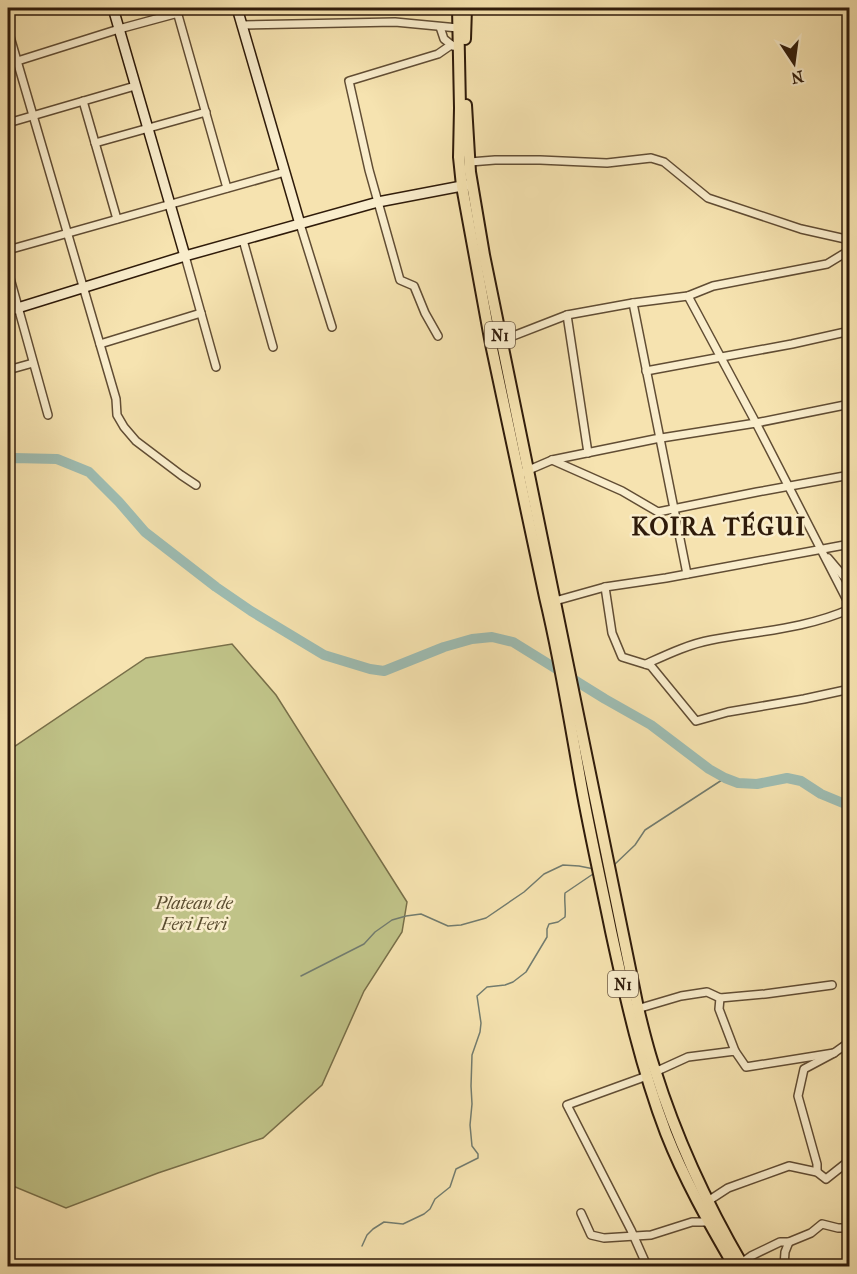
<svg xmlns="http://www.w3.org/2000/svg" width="857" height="1274" font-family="'IM FELL French Canon',serif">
<rect width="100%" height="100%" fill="#f6e3b0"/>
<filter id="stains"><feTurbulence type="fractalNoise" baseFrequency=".00333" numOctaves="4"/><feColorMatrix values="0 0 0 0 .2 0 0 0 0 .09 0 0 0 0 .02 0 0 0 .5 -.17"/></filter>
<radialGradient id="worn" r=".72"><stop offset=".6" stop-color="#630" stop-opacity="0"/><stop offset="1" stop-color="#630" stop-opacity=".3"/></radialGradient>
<polygon fill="#c0c388" stroke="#786f49" stroke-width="1.5" points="232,644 276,695 407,902 402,932 364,991 322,1085 263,1138 158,1173 66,1208 8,1184 8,751 146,658"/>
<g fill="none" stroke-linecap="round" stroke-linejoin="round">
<g stroke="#727c6f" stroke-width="1.5">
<polyline points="614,865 635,845 645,830 725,778"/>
<polyline points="301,976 364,944 375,932 392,920 406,916 421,914 448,926 461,925 486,918 524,892 544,874 563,865 579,866 594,869"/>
<path d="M362,1246L367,1235L373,1229L384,1222L403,1224L424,1214L430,1209L435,1199L450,1187L456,1169L478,1158V1154L472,1146L470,1125L472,1104L471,1086L472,1055L480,1032L481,1023L477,996L487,987L505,985L513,982L526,972L547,937V929L549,924L558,922L565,917C566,909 564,901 565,893L593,874"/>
</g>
<polyline stroke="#9ebdb3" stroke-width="10" points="8,459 14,458 57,459 89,472 119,502 145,532 216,587 251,611 324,655 370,669 384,671 444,647 472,639 492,637 513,642 605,699 651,725 709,769 725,778 738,783 757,784 787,778 801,781 821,794 850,806"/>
<g stroke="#614d34" stroke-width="10">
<g id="street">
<polyline points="176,8 227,188"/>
<polyline points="242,25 395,22 458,28"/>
<polyline points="440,27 444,39 453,46"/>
<polyline points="8,30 116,399 117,415 124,427 136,441 181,475 196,485"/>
<polyline points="8,64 119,29 178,13"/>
<polyline points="83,101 117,219"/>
<polyline points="8,123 135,86"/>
<polyline points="95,143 206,112"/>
<polyline points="470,162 495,160 540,160 607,163 651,158 664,162 708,198 801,229 850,240"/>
<polyline points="300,224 332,327"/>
<polyline points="243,240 273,347"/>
<polyline points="8,250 285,172"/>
<polyline points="185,256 216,367"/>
<polyline points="8,271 48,415"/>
<polyline points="688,296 756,423 850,606"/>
<polyline points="633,303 687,574"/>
<polyline points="567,315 588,453"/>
<polyline points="438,336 425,313 414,286 400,280 369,170 349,81 438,54 451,45"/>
<polyline points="500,341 567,315 633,303 688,296 713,286 827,264 850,250"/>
<polyline points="100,344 201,313"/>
<polyline points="8,370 33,363"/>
<polyline points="646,371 792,344 850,331"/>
<polyline points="552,460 622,491 658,512 757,492 850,475"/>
<polyline points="524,472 552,460 655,439 756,423 850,404"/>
<polyline points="828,558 850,584"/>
<polyline points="605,587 612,633 622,657 651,666 696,721 728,712 804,699 850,689"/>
<polyline points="555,601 605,587 666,578 850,544"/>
<path d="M646,664C666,655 689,644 711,640C758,631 805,629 850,609"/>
<polyline points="720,998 719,1009 735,1051"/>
<polyline points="637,1009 681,996 707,992 720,998 765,994 832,985"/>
<polyline points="655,1072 688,1057 735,1051 746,1067 834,1053"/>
<polyline points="647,1076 567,1105 631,1230 647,1266"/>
<polyline points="817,1172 817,1164 798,1096 804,1069 834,1053 848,1043"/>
<polyline points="705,1203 728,1188 789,1166 817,1172 826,1179 850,1160"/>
<polyline points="581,1213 591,1235 604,1238 651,1235 692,1222 709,1222"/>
<polyline points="741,1263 751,1256 780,1242 789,1242 811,1233 822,1224 838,1228 850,1228"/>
<polyline points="784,1266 785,1252 789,1242"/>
</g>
</g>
<g stroke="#2f1b0a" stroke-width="12">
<g id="secondary">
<polyline points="113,8 185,256"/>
<polyline points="237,8 300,224"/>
<polyline points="8,311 185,256 378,202 467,185"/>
</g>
</g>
<g stroke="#2f1b0a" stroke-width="14">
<g id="primary">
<path d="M458,8L460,108L459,157L462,186L491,344L545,597C560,659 570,722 581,784C590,834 601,882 611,931C626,1000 641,1067 666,1133C684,1179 709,1223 734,1266"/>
<polyline points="465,39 466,8"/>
<path d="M466,105L470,172L484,255L638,1008C643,1029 648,1050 655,1070C676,1137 708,1206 743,1266"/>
</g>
</g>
<use href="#street" stroke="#f9edcc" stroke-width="7"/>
<use href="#secondary" stroke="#f9edcc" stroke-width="9"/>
<use href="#primary" stroke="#f6e3b0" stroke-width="10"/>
</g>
<g text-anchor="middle" stroke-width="5" stroke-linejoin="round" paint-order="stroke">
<g fill="#f9edcc" stroke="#6c5a44" stroke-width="1.5">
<rect x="485" y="322" width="30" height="26" rx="4.5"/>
<rect x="608" y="971" width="30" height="26" rx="4.5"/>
</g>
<g font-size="16" font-weight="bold" fill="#2f1b0a">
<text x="500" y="341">N1</text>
<text x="623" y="990">N1</text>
</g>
<g font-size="18" font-style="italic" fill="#5a4d30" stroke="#f9edcc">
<text x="194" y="909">Plateau de<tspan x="194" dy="21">Feri Feri</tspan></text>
</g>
<g font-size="24" font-weight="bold" letter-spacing="1.5" fill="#2f1b0a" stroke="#f9edcc">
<text x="719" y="535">KOIRA TÉGUI</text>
</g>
</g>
<rect width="857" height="1274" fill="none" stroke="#f6e3b0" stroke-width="30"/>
<rect x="9" y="9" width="839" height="1256" fill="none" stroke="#2f1b0a" stroke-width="3"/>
<rect x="15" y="15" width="827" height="1244" fill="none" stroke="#2f1b0a" stroke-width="1.5"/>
<g transform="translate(794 63) rotate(167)" stroke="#f9edcc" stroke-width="4.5" paint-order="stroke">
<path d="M0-4.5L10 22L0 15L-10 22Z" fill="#2f1b0a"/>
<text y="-9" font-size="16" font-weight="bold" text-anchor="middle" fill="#2f1b0a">N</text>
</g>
<rect width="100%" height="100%" filter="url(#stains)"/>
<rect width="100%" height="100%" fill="url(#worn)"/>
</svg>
